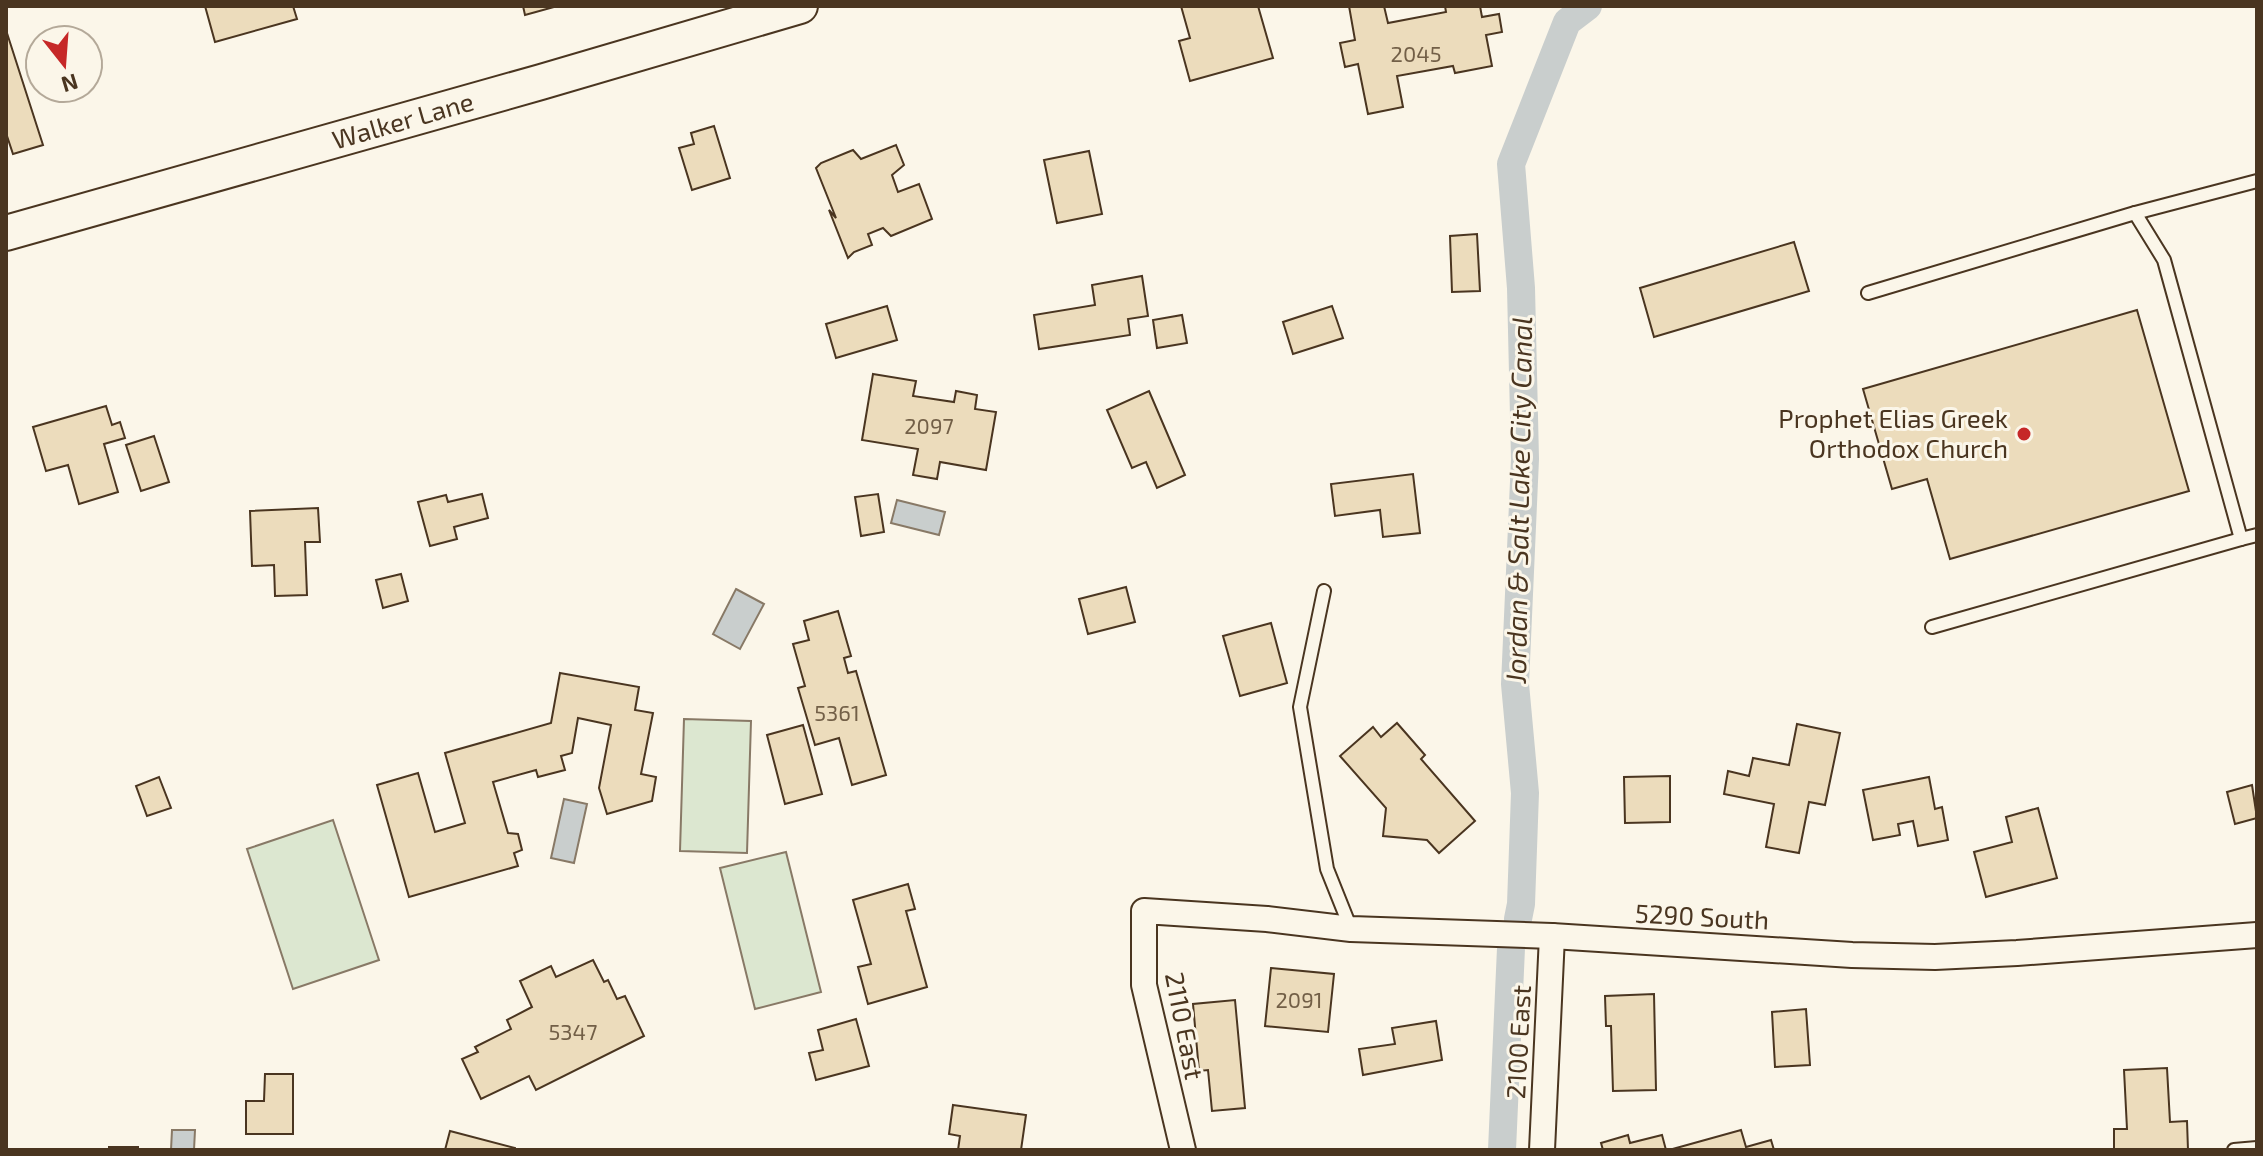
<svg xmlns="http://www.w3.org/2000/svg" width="2263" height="1156" font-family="'Exo 2',sans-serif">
<rect width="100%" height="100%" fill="#fbf6e9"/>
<g fill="#dce7d0" stroke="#887966" stroke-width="2">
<polygon points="684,719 751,721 747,853 680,851"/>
<polygon points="333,820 379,960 293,989 247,849"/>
<polygon points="786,852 821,992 755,1009 720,868"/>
</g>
<g fill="#c9cecd" stroke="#887966" stroke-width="2">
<polygon points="897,500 945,512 939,535 891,523"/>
<polygon points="736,589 764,604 740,649 713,634"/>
<polygon points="564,799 587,804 574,863 551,858"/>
<polygon points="172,1130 195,1130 194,1150 171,1150"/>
</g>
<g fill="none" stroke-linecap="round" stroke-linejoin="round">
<g stroke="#c9cecd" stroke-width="28">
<polyline points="1518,919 1521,904 1525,793 1515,684 1525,459 1521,288 1511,164 1567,22 1588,6"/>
<polyline points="1502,1150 1511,948"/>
</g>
</g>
<g fill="#ecdcbc" stroke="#4a3520" stroke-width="2">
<polygon points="205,6 293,6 297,19 215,42"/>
<polygon points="523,6 554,6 554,7 525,15"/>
<polygon points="1181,6 1258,6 1273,58 1190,81 1179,41 1190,38"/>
<polygon points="1349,6 1384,6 1388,23 1446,12 1445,6 1480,6 1482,17 1499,14 1502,32 1486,35 1492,66 1455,73 1453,66 1397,76 1403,107 1368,114 1358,64 1345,67 1340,43 1355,40"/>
<polygon points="6,30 43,145 13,154 6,133"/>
<polygon points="714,126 730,178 692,190 679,148 694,144 691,133"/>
<polygon points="896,145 904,165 892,175 898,192 919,184 932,219 891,236 883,228 868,234 872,245 854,252 848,258 829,210 836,218 816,168 821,163 853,150 861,159"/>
<polygon points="1089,151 1102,214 1057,223 1044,160"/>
<polygon points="1477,234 1480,291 1452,292 1450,236"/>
<polygon points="1794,242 1809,291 1654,337 1640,288"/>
<polygon points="1142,276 1148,316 1128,319 1130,335 1039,349 1034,315 1095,305 1092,285"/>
<polygon points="887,306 897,340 836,358 826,324"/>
<polygon points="1332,306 1343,338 1293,354 1283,322"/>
<polygon points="2137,310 2189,491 1950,559 1927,479 1892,489 1863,389"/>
<polygon points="1182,315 1187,343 1157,348 1153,320"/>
<polygon points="873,374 916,381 913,396 954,402 956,391 977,395 975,409 996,412 986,470 940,462 937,479 913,475 918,449 862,440"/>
<polygon points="1149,391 1185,475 1157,488 1146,462 1132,468 1107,410"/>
<polygon points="106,406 112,425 120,422 125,438 104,444 118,492 79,504 68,465 46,471 33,427"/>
<polygon points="154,436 169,482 141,491 126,445"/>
<polygon points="1413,474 1420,533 1383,537 1380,510 1335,516 1331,484"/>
<polygon points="482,494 488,518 454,527 457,539 430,546 418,502 446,495 448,502"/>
<polygon points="878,494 884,532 861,536 855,497"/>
<polygon points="318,508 320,542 305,542 307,595 275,596 274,565 252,566 250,511"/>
<polygon points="401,574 408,601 383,608 376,580"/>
<polygon points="1126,587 1135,622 1088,634 1079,599"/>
<polygon points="838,611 851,656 844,658 848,673 856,671 886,775 852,785 839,738 815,745 798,688 805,686 793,644 809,640 804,621"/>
<polygon points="1271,623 1287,683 1240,696 1223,636"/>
<polygon points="560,673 639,687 635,710 653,713 641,774 656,777 652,801 607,814 599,788 611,725 578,718 572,753 561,756 565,770 538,777 536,770 493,782 508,833 518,834 522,850 514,853 518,866 409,897 377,785 418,773 435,832 465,823 445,753 551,723"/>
<polygon points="1397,723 1425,755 1421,759 1475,821 1439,853 1427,840 1383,836 1386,808 1340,756 1373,727 1381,737"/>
<polygon points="1797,724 1840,733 1825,805 1809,802 1799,853 1766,847 1774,804 1724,794 1728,771 1749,776 1753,758 1789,765"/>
<polygon points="803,725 822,794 785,804 767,735"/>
<polygon points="1670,776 1670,822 1625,823 1624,777"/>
<polygon points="159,777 171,808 147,816 136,786"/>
<polygon points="1929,777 1935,809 1942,807 1948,840 1918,846 1913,821 1898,824 1900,835 1873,840 1863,790"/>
<polygon points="2252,785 2257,818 2235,824 2227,792"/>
<polygon points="2038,808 2057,878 1986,897 1974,852 2012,842 2006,817"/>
<polygon points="908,884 915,909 906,911 927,987 868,1004 858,967 871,964 853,900"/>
<polygon points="593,960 604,982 608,980 617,999 625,996 644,1036 536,1090 529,1076 481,1099 462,1059 478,1052 475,1047 511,1029 507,1020 532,1007 520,981 551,966 556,977"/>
<polygon points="1271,968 1334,974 1328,1032 1265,1026"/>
<polygon points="1654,994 1656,1090 1613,1091 1611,1026 1606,1026 1605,996"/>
<polygon points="1235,1000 1245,1108 1212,1111 1208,1070 1199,1071 1193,1004"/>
<polygon points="1806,1009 1810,1065 1775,1067 1772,1012"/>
<polygon points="856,1019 869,1066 816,1080 809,1053 823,1050 818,1030"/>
<polygon points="1436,1021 1442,1060 1363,1075 1359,1049 1395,1044 1392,1028"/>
<polygon points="2167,1068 2170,1122 2187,1121 2188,1150 2114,1150 2114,1129 2127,1129 2124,1070"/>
<polygon points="265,1074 293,1074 293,1134 246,1134 246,1101 264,1101"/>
<polygon points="953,1105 1026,1115 1021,1150 958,1150 960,1136 949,1134"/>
<polygon points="1741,1130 1746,1147 1771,1140 1774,1150 1669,1150"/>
<polygon points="450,1131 515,1148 515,1150 445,1150"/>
<polygon points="1628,1135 1630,1143 1662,1135 1666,1150 1603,1150 1601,1143"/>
<rect x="109" y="1147" width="29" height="3"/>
</g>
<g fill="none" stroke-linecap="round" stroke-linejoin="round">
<g stroke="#4a3520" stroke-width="16">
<g id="lane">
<polyline points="2257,181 2135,213 2164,260 2241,539 2257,535"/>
<polyline points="1868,293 2135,213"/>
<polyline points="1324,591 1300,707 1327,869 1351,929"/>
<polyline points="1932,627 2241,539"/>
<polyline points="2234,1150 2257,1148"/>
</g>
</g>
<g stroke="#4a3520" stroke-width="28">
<g id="street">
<polyline points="1183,1150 1144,985 1144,911 1267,919 1351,929 1552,936 1852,955 1935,957 2017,953 2257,935"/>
<polyline points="1542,1150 1552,936"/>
</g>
</g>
<g stroke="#4a3520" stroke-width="38">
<polyline id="secondary" points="6,233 541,82 800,6"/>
</g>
<use href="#lane" stroke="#fbf6e9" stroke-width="12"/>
<use href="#street" stroke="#fbf6e9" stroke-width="24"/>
<use href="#secondary" stroke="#fbf6e9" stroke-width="34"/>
</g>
<circle fill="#c62828" stroke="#fbf6e9" stroke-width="3" cx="2024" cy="434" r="8"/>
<g text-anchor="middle" stroke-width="6" stroke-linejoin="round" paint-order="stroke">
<g font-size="22" fill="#725f47">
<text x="1416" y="62">2045</text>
<text x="929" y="434">2097</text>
<text x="837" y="721">5361</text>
<text x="1299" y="1008">2091</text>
<text x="573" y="1040">5347</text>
</g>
<g font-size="26" fill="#4a3520" stroke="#fbf6e9">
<text transform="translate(403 121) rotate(-16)" y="9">Walker Lane</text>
<text transform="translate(1702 917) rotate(3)" y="9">5290 South</text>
<text transform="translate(1184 1026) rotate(79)" y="9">2110 East</text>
<text transform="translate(1519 1042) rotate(-87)" y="9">2100 East</text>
</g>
<g font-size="26" fill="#4a3520" stroke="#fbf6e9" text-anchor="end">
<text x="2008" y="428">Prophet Elias Greek<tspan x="2008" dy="30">Orthodox Church</tspan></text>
</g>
<g font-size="28" font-style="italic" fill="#4a3520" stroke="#fbf6e9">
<text transform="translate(1519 500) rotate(-89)" y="10">Jordan &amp; Salt Lake City Canal</text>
</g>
</g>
<rect width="2263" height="1156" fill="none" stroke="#4a3520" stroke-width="16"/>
<g transform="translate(64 64) rotate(163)"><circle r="38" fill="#fbf6e9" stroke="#b4a999" stroke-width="2"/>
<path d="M0-6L14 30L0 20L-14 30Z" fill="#c62828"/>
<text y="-12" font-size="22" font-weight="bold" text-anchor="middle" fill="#4a3520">N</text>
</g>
</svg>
